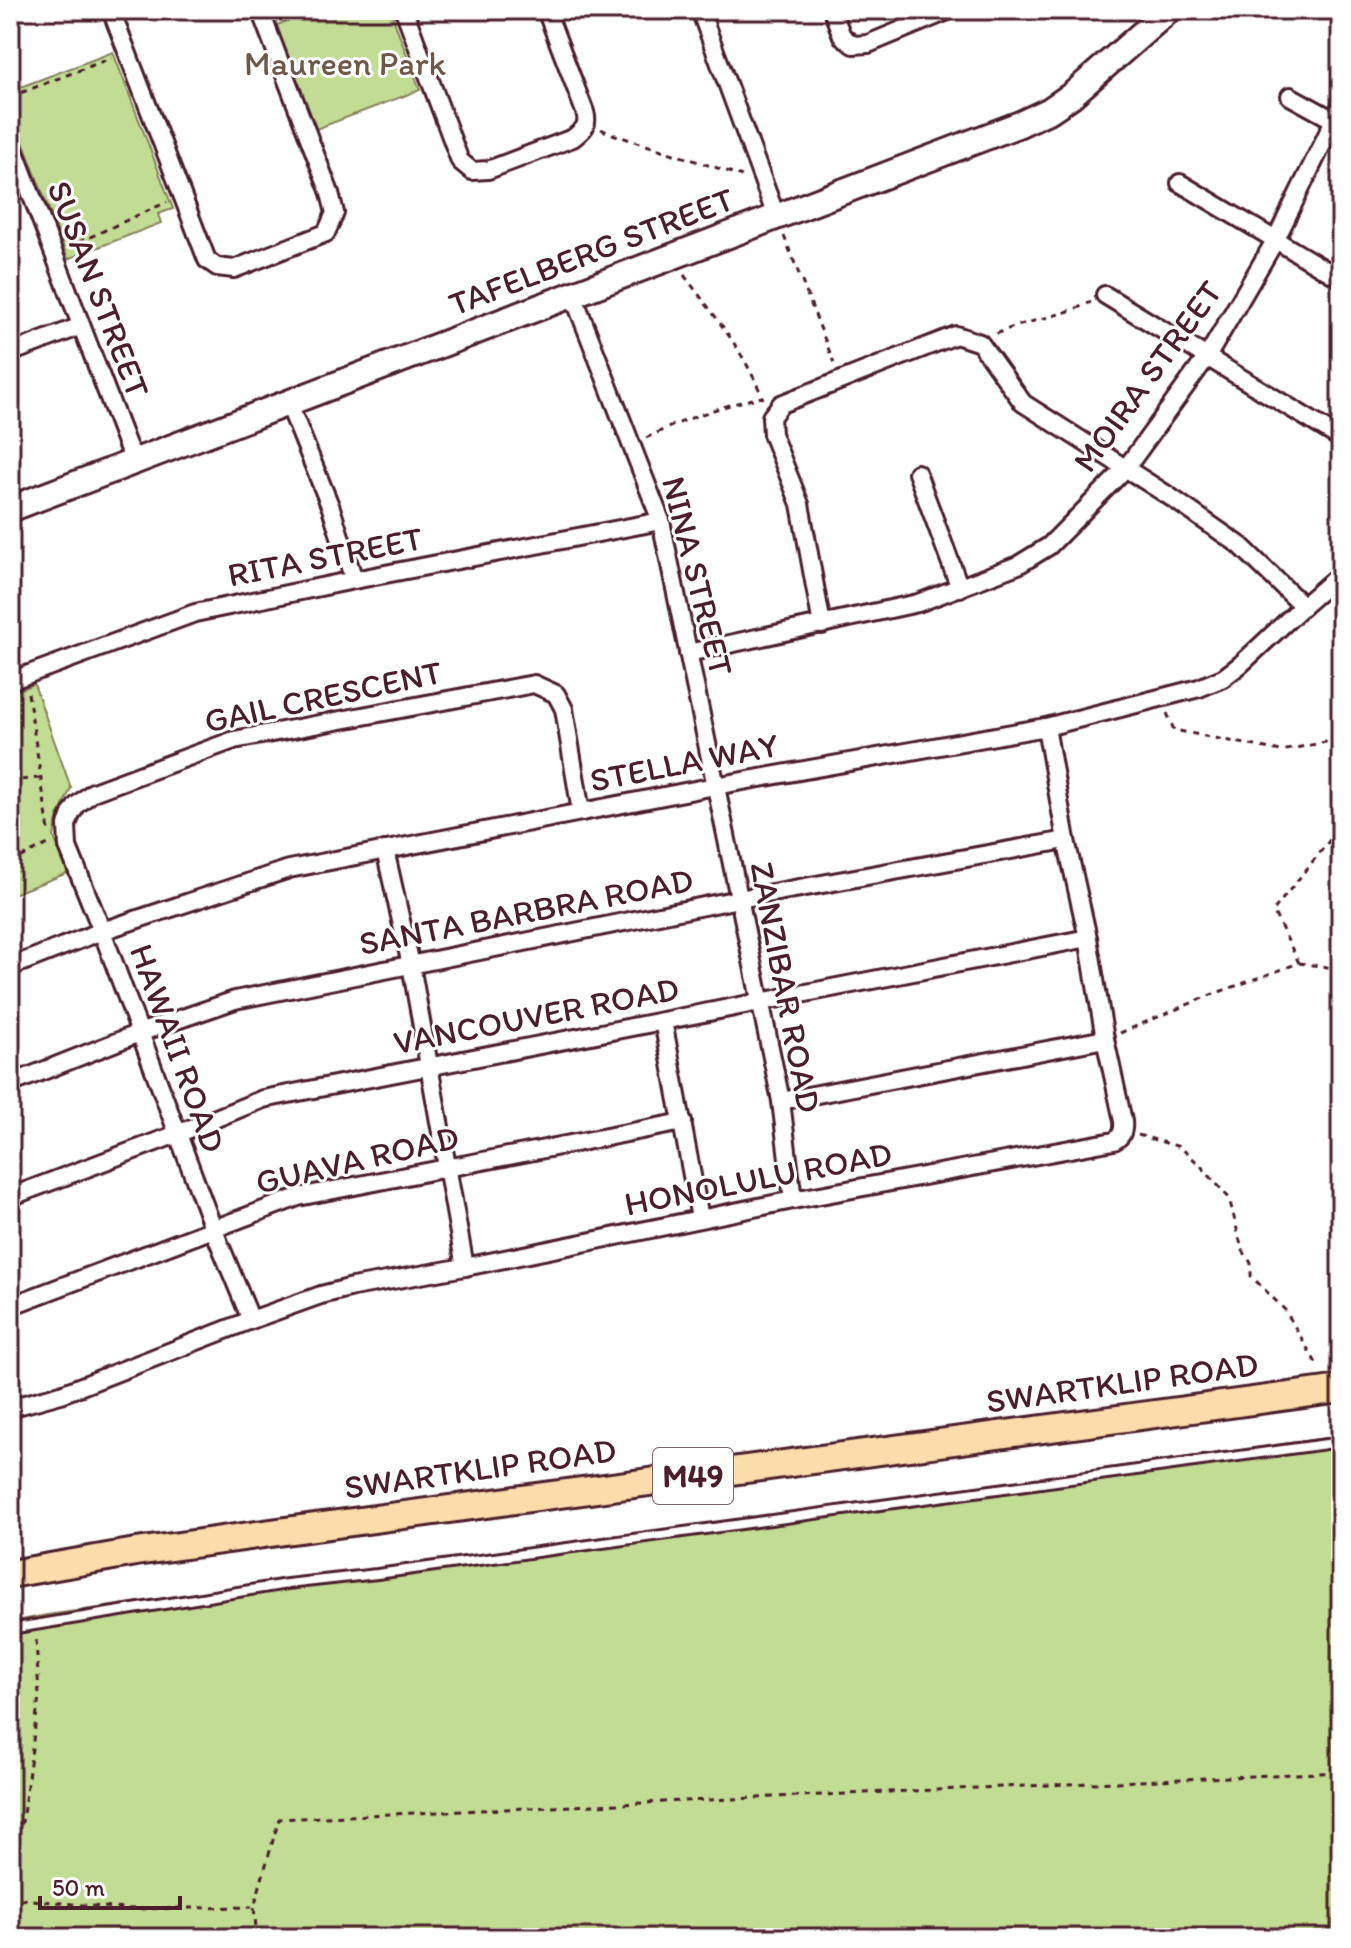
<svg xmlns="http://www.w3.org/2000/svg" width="1351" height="1948" font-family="Itim,sans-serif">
<rect width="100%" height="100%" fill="#fff"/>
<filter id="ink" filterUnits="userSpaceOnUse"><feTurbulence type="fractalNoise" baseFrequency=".0125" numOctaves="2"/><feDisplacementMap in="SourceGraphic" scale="16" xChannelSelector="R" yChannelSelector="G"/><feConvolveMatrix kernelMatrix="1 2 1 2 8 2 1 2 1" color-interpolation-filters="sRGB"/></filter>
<g filter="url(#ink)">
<g fill="#c2dc93" stroke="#867e5f" stroke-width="2">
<polygon points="316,10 390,10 420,90 316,129 274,26"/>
<polygon points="113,52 173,209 158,214 161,223 68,259 10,108 10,91"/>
<polygon points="34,684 71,788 57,819 54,837 68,873 10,895 10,694"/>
<polygon points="1341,1436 1341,1938 10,1938 10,1622 47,1615"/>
</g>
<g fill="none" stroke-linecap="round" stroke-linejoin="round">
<g stroke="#4a1f2b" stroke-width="14">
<polyline id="lane" points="10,1629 287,1584 377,1574 1341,1442"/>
</g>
<g stroke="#4a1f2b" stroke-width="22">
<g id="street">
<polyline points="111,10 207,260 217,267 234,269 326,233 335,213 330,193 260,10"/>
<path d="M404,10L460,161L472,171L488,170L573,138C584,129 589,126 585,112L546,10"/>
<polyline points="700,10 776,216"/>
<polyline points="832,10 842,36 853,45 868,44 950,10"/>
<polyline points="1290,96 1341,124"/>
<polyline points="10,139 127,445 135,460"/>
<polyline points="1180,183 1341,279"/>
<polyline points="573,295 661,521 781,1101 793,1200"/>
<polyline points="1105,295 1340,438"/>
<polyline points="10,353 81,326"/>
<polyline points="288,402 331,508 354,580"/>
<polyline points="917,473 960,588"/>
<polyline points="822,625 800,504 772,434 771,417 781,404 956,335 980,343 1023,403 1169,496 1241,546 1303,606"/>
<polyline points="688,653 918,603 1018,565 1049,546 1126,468 1207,357 1276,239 1341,106"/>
<polyline points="10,681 195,613 354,580 661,521"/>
<polyline points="385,850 411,965 465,1267"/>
<polyline points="10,967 102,931 289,869 715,786 1046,727 1199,688 1223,678 1240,665 1303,606 1341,573"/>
<polyline points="663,1021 700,1218"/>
<polyline points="10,1084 139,1033 235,1000 739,899 1066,840"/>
<polyline points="781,1101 1105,1039"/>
<polyline points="10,1197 177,1134 263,1099 1088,938"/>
<polyline points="10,1306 298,1197 683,1122"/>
<polyline points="251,1320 213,1228 102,931 68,847 67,825 71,814 77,805 93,792 234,740 534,684 556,694 564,709 581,812"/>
<path d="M10,1408L61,1394L251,1320L321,1295L353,1287L465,1267L793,1200L1114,1141C1122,1137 1124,1130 1123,1121L1105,1039L1088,938L1066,840L1046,727"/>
</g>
</g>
<g stroke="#4a1f2b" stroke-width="30">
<polyline id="secondary" points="10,509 1020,124 1050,110 1072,95 1169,10"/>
</g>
<g stroke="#4a1f2b" stroke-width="32">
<polyline id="primary" points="10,1574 136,1552 285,1531 1341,1389"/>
</g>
<g stroke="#4a1f2b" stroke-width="3" stroke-dasharray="6 6" stroke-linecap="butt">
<polyline points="10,97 111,58"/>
<polyline points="601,129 609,133 742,176"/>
<polyline points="784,236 834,363"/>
<polyline points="68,247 167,202"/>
<path d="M684,275C714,315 745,352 763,399"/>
<path d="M996,334C1026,320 1061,317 1091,302"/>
<path d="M646,438C683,420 722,405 762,397"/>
<polyline points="28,693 49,831"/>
<polyline points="1167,713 1174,730 1281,751 1341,739"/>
<polyline points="10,781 40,778"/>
<polyline points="10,863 50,843"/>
<polyline points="1299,963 1273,911 1341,826"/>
<polyline points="1120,1033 1208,996 1299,963 1341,969"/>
<polyline points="1138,1135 1180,1147 1201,1166 1229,1198 1242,1249 1251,1263 1251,1276 1285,1310 1319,1368"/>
<polyline points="10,1846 22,1822 39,1697 36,1637"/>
<polyline points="10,1893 21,1899 124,1909 252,1907"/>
<polyline points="257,1938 254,1907 279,1819 1341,1772"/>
</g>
<use href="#lane" stroke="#fff" stroke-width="8"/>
<use href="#street" stroke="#fff" stroke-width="16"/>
<use href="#secondary" stroke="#fff" stroke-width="24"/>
<use href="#primary" stroke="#fbddab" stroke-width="26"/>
</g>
</g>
<g text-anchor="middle" stroke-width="6" stroke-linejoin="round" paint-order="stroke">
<rect fill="#fff" stroke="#80626b" stroke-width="2" x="653" y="1448" width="80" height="56" rx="6"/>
<g font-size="32" font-weight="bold" fill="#4a1f2b">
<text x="693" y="1487">M49</text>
</g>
<g font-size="34" fill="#6e584a" stroke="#fff">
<text x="345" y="75">Maureen Park</text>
</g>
<g font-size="34" fill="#4a1f2b" stroke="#fff">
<text transform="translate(591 251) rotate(-21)" y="12">TAFELBERG STREET</text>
<text transform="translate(99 289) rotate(69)" y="12">SUSAN STREET</text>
<text transform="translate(1147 376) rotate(-54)" y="12">MOIRA STREET</text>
<text transform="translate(325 556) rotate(-11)" y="12">RITA STREET</text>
<text transform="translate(698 576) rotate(76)" y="12">NINA STREET</text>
<text transform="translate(323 696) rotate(-12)" y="12">GAIL CRESCENT</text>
<text transform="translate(684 762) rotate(-11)" y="12">STELLA WAY</text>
<text transform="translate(526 911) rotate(-11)" y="12">SANTA BARBRA ROAD</text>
<text transform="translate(786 987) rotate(79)" y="12">ZANZIBAR ROAD</text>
<text transform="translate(536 1015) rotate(-11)" y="12">VANCOUVER ROAD</text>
<text transform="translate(178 1048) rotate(70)" y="12">HAWAII ROAD</text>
<text transform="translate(357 1159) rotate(-13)" y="12">GUAVA ROAD</text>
<text transform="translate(758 1178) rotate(-11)" y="12">HONOLULU ROAD</text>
<text transform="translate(1122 1382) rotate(-8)" y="12">SWARTKLIP ROAD</text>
<text transform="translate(480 1468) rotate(-8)" y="12">SWARTKLIP ROAD</text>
</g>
</g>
<rect width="1351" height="1948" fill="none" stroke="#fff" stroke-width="40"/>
<rect x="20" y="20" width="1311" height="1908" fill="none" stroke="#4a1f2b" stroke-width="3" filter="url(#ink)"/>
<path d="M40 1896v12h140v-12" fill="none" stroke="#4a1f2b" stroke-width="4"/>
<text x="52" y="1896" font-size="24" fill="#4a1f2b" stroke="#ffffff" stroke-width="6" paint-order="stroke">50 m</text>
</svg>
